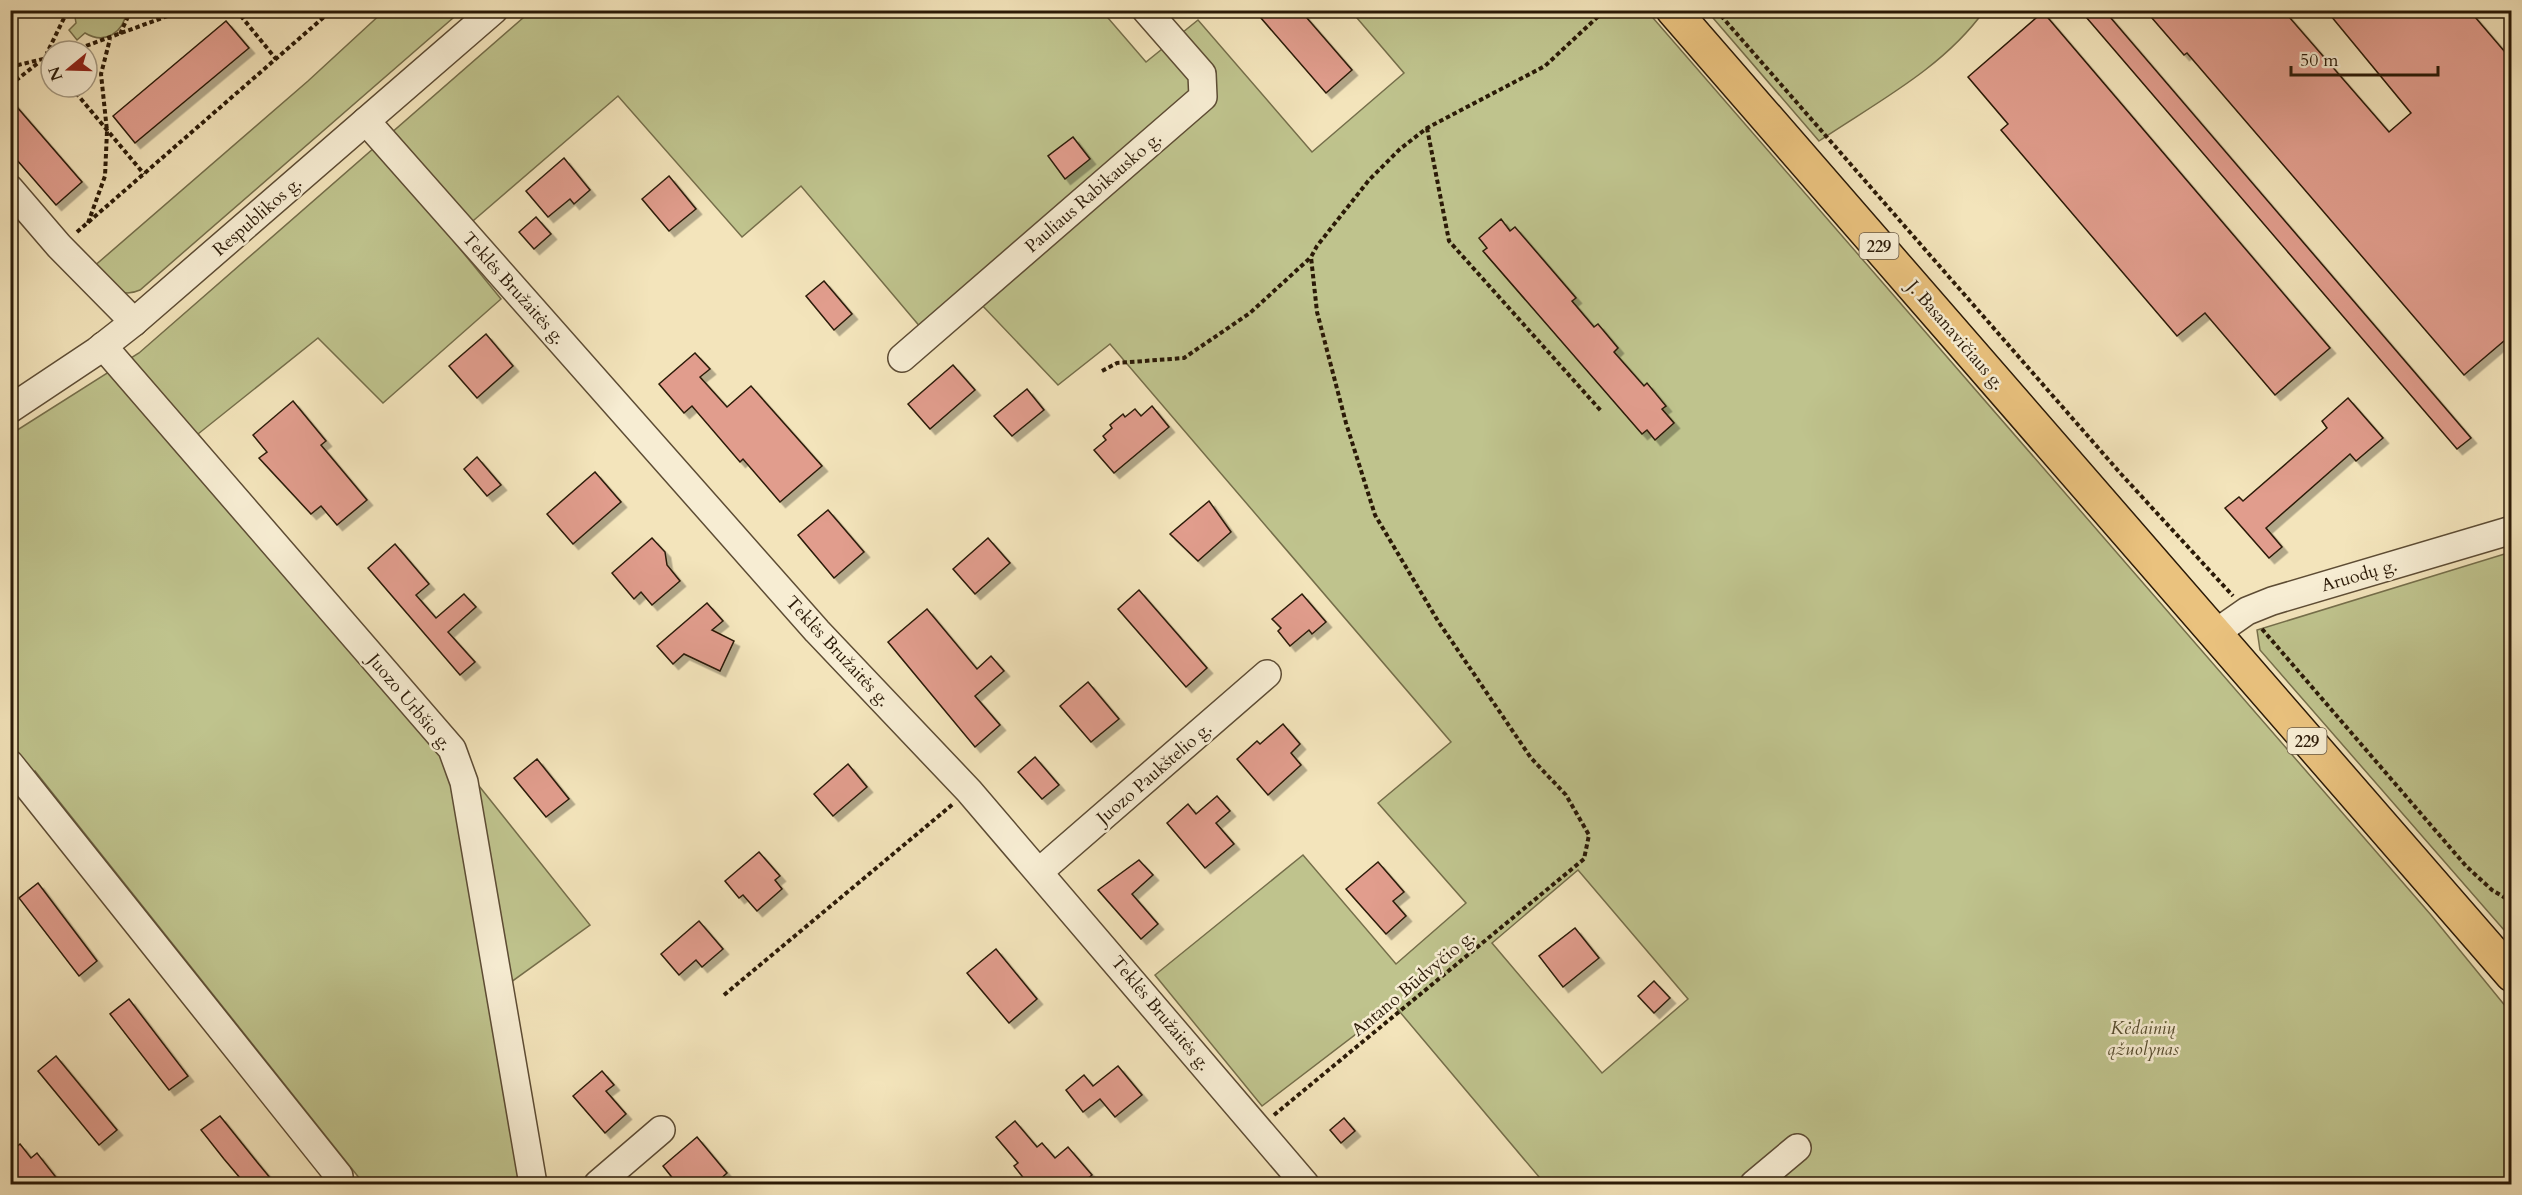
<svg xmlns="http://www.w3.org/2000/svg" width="2522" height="1195" font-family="Cardo,serif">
<defs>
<filter id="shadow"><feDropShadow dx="5.5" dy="5.5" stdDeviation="0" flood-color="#0004"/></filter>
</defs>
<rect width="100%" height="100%" fill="#f3e4bb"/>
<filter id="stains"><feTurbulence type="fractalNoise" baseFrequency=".00333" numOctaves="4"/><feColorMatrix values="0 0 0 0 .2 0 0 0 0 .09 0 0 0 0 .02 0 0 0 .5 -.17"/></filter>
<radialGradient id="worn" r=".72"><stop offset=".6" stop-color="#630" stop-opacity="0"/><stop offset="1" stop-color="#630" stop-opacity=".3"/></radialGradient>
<g fill="#bfc38d" stroke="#756e4a" stroke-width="1.5" fill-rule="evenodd">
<path d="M74,11L127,10V11C123,33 105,45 85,33L77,40L69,30L76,23Z"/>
<path d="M384,11H461L140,290C118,300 108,283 92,268L308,81Z"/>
<path d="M531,11H1102L1146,62L1198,20L1312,152L1404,73L1351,11H1647L2431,915L2511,1013V1184H1545L1394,1005L1262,1106L1155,975L1303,855L1396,964L1466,903L1378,803L1451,742L1110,344L1058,385L978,301L922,329L801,186L742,237L618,96L452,239L501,299L383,403L318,338L198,434L590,925L489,998L520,1184H364L35,771L11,790V434L139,353ZM1578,870L1688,999L1602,1073L1492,943Z"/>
<path d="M1707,11H1984C1943,68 1877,102 1819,141Z"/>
<polygon points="2511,552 2512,552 2511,938 2260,650 2257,630"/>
</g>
<g fill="#e19d8d" stroke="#2b1a07" stroke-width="1.5" filter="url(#shadow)">
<polygon points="1254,10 1300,10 1352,70 1326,93"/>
<polygon points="2080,10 2104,10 2471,438 2457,449"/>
<polygon points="2145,10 2283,10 2389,132 2411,113 2326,10 2469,10 2511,59 2511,335 2464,375 2187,53 2184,55"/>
<polygon points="2043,12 2330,348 2275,395 2205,313 2177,336 2001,130 2008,124 1968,77"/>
<polygon points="226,21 249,48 135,143 113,116"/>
<polygon points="10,99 82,182 56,205 10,152"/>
<polygon points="1073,137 1090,159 1065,179 1048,156"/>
<polygon points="564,158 590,190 574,204 570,199 548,217 526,191"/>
<polygon points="669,176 696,209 669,231 642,199"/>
<polygon points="536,217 551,234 534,249 519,232"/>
<polygon points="1501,219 1510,231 1515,227 1576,298 1572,301 1594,327 1598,324 1618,348 1614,352 1644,386 1647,383 1666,406 1662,409 1674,423 1655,440 1647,430 1642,434 1483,251 1487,248 1479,238"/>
<polygon points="824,281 852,314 834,330 806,296"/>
<polygon points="486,334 513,366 477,398 449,366"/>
<polygon points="695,353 710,369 700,377 727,407 751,386 822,466 780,502 743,459 740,462 692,406 684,413 659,384"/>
<polygon points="953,365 975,390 930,429 908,404"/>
<polygon points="1027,389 1044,410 1012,436 994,416"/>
<polygon points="2348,398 2383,438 2356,461 2350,454 2266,528 2282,547 2269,558 2225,508 2239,497 2243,501 2327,428 2322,421"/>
<polygon points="293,401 326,441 321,445 367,500 337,525 321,506 311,514 259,458 267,452 253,435"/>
<polygon points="1152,406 1169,427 1114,473 1094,450 1106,440 1103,436 1112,428 1110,425 1123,414 1125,417 1135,409 1141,416"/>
<polygon points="477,457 501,485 487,496 464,469"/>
<polygon points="595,472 621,502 573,544 547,514"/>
<polygon points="1209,501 1231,532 1198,561 1170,534"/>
<polygon points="828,510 864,552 834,578 798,535"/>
<polygon points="652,538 665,552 667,565 680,581 652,605 641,592 634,599 612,573"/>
<polygon points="988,538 1010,563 975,594 953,569"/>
<polygon points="395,544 429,584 416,595 436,618 464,594 476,607 448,632 475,662 460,675 368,568"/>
<polygon points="1139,590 1207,668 1186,687 1118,609"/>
<polygon points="1302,594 1326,622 1312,634 1309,630 1290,646 1278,631 1281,628 1272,619"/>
<polygon points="707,603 723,621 712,630 734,641 720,671 684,654 673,664 657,646"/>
<polygon points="927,609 977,669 991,656 1004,671 975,696 1000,725 975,747 888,642"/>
<polygon points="1088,682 1119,719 1091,742 1060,706"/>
<polygon points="1283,724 1300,744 1291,753 1301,765 1268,795 1237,759 1257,741 1260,744"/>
<polygon points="1035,757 1059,785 1042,799 1018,772"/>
<polygon points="537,759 569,799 546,817 514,778"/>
<polygon points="848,764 867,787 833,816 814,794"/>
<polygon points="1217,796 1230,811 1216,823 1234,844 1205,868 1167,823 1188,804 1196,814"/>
<polygon points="759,852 780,876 775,880 782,889 757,911 743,895 739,898 725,881"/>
<polygon points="1139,860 1153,875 1132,894 1158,924 1141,939 1098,890"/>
<polygon points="1378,862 1404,892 1393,901 1406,916 1386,934 1346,889"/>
<polygon points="38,883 97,961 79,976 19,898"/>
<polygon points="699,921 723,949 702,967 696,960 679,975 661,954"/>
<polygon points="1575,928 1599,958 1563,987 1539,956"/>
<polygon points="996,949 1037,999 1009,1023 967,973"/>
<polygon points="1654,981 1670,998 1654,1013 1638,996"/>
<polygon points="129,999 188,1076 169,1090 110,1014"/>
<polygon points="56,1056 117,1130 99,1145 38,1071"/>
<polygon points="1118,1066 1142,1095 1115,1117 1100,1099 1083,1112 1066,1090 1084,1075 1093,1086"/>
<polygon points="602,1071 614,1085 606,1091 626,1114 605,1133 573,1096"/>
<polygon points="220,1116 257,1162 276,1185 246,1185 224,1159 201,1130"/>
<polygon points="1344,1118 1355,1131 1341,1143 1330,1130"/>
<polygon points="1015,1121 1037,1147 1042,1143 1055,1158 1068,1147 1092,1175 1080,1185 1029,1185 1014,1166 1018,1163 996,1137"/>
<polygon points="697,1137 727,1173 714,1185 678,1185 663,1166"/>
<polygon points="20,1144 31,1158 37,1153 62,1185 10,1185 10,1152"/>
</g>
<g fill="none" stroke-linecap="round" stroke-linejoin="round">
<g stroke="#5d4c34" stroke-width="30">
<g id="minor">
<polyline points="366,121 817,631 969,791 1305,1184"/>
<polyline points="10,189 59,246 134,322"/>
<polyline points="103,346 452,749 464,782 533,1184"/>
<polyline points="902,358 1203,97 1202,74 1146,10"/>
<polyline points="10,409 97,351 134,322 494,10"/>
<polyline points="2214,634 2247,611 2272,601 2512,530"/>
<polyline points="10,764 339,1176"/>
<polyline points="1040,871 1267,674"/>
<polyline points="598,1184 661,1130"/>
<polyline points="1754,1184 1797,1148"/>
</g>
</g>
<g stroke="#2b1a07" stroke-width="36">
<polyline id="major" points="1673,10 2512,975"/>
</g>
<g stroke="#2b1a07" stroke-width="4" stroke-dasharray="4.5 3" stroke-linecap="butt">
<polyline points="236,10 276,59"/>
<polyline points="1716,10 2121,474 2233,596"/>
<polyline points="120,34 131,10"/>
<polyline points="72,51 184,10"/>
<polyline points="51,63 47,53 68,10"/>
<polyline points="10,67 51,57"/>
<polyline points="10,85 38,63"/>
<polyline points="71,87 144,174"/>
<polyline points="1427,128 1449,241 1602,412"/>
<polyline points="88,223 105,176 107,131 101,74 110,39"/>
<polyline points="77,232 332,10"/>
<polyline points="1102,371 1117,363 1184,358 1250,313 1310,258"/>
<polyline points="2262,629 2466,866 2492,890 2512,902"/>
<polyline points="724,995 953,804"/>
<polyline points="1274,1115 1584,859 1589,835 1566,795 1531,758 1438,621 1375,515 1346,423 1317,312 1311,257 1317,246 1369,180 1400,149 1427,128 1545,66 1605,10"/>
</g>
<use href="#minor" stroke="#f7edd3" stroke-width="27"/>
<use href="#major" stroke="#eac27e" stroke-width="33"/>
</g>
<g text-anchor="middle" stroke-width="5" stroke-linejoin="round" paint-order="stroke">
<g fill="#f7edd3" stroke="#685944" stroke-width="1.5">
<rect x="1859.5" y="233" width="39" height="26" rx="4.5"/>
<rect x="2287.5" y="728" width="39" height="26" rx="4.5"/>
</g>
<g font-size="16" font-weight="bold" fill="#2b1a07">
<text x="1879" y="252">229</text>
<text x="2307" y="747">229</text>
</g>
<g font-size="18" fill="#2b1a07" stroke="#f7edd3">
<text transform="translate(1093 192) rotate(-41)" y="6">Pauliaus Rabikausko g.</text>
<text transform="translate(257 216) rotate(-41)" y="6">Respublikos g.</text>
<text transform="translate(514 288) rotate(48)" y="6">Teklės Bružaitės g.</text>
<text transform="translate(1956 335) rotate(49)" y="6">J. Basanavičiaus g.</text>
<text transform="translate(2359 575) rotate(-16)" y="6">Aruodų g.</text>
<text transform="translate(838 651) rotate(47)" y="6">Teklės Bružaitės g.</text>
<text transform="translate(410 702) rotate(50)" y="6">Juozo Urbšio g.</text>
<text transform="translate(1154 773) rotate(-41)" y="6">Juozo Paukštelio g.</text>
<text transform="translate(1413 983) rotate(-40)" y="6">Antano Būdvyčio g.</text>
<text transform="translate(1161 1013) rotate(50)" y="6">Teklės Bružaitės g.</text>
</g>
<g font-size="18" font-style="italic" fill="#574d2f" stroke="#f7edd3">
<text x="2143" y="1034">Kėdainių<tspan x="2143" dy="21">ąžuolynas</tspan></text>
</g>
</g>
<rect width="2522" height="1195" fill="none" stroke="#f3e4bb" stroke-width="36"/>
<rect x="12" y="12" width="2498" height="1171" fill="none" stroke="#2b1a07" stroke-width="3"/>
<rect x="18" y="18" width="2486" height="1159" fill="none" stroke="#2b1a07" stroke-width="1.5"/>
<g transform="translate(69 69) rotate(251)"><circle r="28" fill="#f7edd3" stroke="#a59981" stroke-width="1.5"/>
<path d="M0-4.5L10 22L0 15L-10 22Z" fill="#8f2418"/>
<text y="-9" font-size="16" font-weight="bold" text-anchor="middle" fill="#2b1a07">N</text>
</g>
<path d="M2291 66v9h147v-9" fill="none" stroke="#2b1a07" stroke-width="3"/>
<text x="2300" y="66" font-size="18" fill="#2b1a07" stroke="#f7edd3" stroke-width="4.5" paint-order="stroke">50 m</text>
<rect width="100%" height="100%" filter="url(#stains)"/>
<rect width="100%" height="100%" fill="url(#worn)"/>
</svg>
